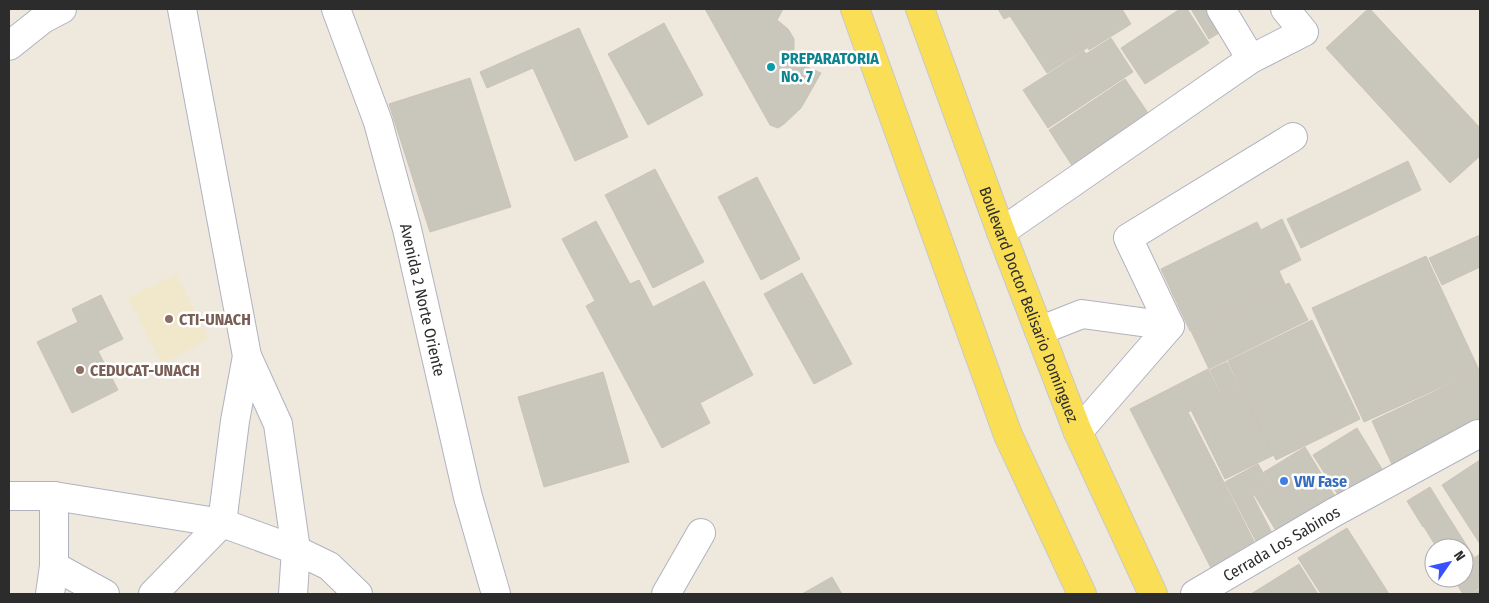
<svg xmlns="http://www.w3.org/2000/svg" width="1489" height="603" font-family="'Fira Sans Condensed',sans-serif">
<rect width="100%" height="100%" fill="#eee8dd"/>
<polygon fill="#f1e7cb" points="176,274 209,339 162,364 128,298"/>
<g fill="#c9c6bb" stroke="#cac4b6">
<polygon points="705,9 783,9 777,20 788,29 794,39 794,49 791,60 821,73 801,108 784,124 778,128 770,125"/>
<polygon points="998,9 1062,9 1087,48 1047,73 1010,16 1004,19"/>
<polygon points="1063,9 1122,9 1131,24 1089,50"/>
<polygon points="1180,9 1187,9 1209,43 1145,84 1121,48"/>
<polygon points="1191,9 1218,9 1229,27 1209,39"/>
<polygon points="1368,9 1370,9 1480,128 1480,156 1450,183 1326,48"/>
<polygon points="664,23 703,95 648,125 608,54"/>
<polygon points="579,28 628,137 575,161 533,68 487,88 480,72"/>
<polygon points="1111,38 1133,72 1048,128 1023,90 1084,51 1086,54"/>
<polygon points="470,78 511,207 430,232 389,104"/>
<polygon points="1125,79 1150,116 1073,167 1049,130"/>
<polygon points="1408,161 1421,190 1301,248 1287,219"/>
<polygon points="655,169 704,262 653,288 605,195"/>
<polygon points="757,177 800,259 761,280 718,197"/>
<polygon points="1282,219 1301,260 1279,271 1285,284 1190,331 1161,269 1257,222 1261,230"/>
<polygon points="596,221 630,284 639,280 653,307 704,281 753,375 700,403 710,423 662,448 586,306 595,301 562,239"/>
<polygon points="1480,235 1480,267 1442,285 1429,258"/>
<polygon points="1426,256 1479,370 1364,422 1312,308"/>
<polygon points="802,273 852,364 814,384 764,294"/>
<polygon points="1289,283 1308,320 1209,369 1191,331"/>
<polygon points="101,295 123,339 98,351 118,390 72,413 37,342 78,322 72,309"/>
<polygon points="1312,320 1360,419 1276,460 1228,361"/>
<polygon points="1227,362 1274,455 1225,479 1191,410 1222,395 1210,370"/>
<polygon points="1208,369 1221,395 1188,412 1257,547 1212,570 1130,409"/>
<polygon points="1478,371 1480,376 1480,433 1395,471 1372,421"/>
<polygon points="603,372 629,462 544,487 518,397"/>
<polygon points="1357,428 1385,474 1342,501 1313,455"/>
<polygon points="1305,447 1336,498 1278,534 1255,496 1272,486 1264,472"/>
<polygon points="1480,460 1480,544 1442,485"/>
<polygon points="1258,464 1271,486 1253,496 1274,537 1258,545 1225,482"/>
<polygon points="1430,487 1446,513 1423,527 1407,501"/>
<polygon points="1446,513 1474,557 1464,563 1464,548 1437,548 1424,527"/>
<polygon points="1347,528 1389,594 1321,594 1298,558"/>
<polygon points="1480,554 1480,587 1470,594 1463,594 1453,578 1464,578 1464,565"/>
<polygon points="1299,564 1318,594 1251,594"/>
<polygon points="832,577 842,594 802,594"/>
<polygon points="1480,589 1480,594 1471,594"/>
</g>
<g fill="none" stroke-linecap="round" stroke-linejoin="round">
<g stroke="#b1b2c0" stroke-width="30">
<g id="minor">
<polyline points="182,9 247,356 278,424 296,550 293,594"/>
<path id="s1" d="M336,9L378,122L407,229L468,497L496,594"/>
<polyline points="1221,9 1251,59"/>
<polyline points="9,46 43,19 62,9"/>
<polyline points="1001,232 1251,59 1304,32 1285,9"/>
<polyline points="1170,326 1128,238 1293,137"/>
<polyline points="1039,331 1082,314 1170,326 1078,432"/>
<polyline points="9,496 54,496 222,523 296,550 329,566 358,594"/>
<polyline points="54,566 105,594"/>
<polyline points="50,594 54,566 54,496"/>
<polyline points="153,594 222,523 235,421 247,356"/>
<polyline points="666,594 701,533"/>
<path id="s2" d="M1195,594L1333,513L1478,434"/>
</g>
</g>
<g stroke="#c8c8c8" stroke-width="30">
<g id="major">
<polyline points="855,9 1008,435 1082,594"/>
<path id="s3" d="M920,9L1001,232L1078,432L1153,594"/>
</g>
</g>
<use href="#minor" stroke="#fff" stroke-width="28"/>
<use href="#major" stroke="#fadf56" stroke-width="28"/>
</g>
<circle fill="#0f9aa8" stroke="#fff" stroke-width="2" cx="771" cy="67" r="5"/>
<g fill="#8d6e63" stroke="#fff" stroke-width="2">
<circle cx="169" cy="319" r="5"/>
<circle cx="80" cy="370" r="5"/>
</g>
<circle fill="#3f7fe0" stroke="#fff" stroke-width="2" cx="1284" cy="481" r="5"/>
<g text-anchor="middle" stroke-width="5" stroke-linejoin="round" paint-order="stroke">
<g font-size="16" font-weight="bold" fill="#0d838f" stroke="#fff" text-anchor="start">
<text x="781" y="64">PREPARATORIA<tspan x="781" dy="18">No. 7</tspan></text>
</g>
<g font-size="16" fill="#2c2c2c" stroke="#fff">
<text dy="6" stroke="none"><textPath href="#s1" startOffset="304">Avenida 2 Norte Oriente</textPath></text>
<text dy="6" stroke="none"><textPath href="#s3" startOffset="315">Boulevard Doctor Belisario Domínguez</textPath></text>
<text dy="6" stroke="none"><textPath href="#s2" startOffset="100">Cerrada Los Sabinos</textPath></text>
</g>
<g font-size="16" font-weight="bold" fill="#785e54" stroke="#fff" text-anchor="start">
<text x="179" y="325">CTI-UNACH</text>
<text x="90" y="376">CEDUCAT-UNACH</text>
</g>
<g font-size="16" font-weight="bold" fill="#366cbe" stroke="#fff" text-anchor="start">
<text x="1294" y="487">VW Fase</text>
</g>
</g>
<rect width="1489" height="603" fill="none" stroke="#2c2c2c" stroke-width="20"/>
<g transform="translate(1449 563) rotate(56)"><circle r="24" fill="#ffffff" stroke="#ababab"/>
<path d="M0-4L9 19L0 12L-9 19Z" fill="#3950ff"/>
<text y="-8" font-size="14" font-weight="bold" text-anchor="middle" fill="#2c2c2c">N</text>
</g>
</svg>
